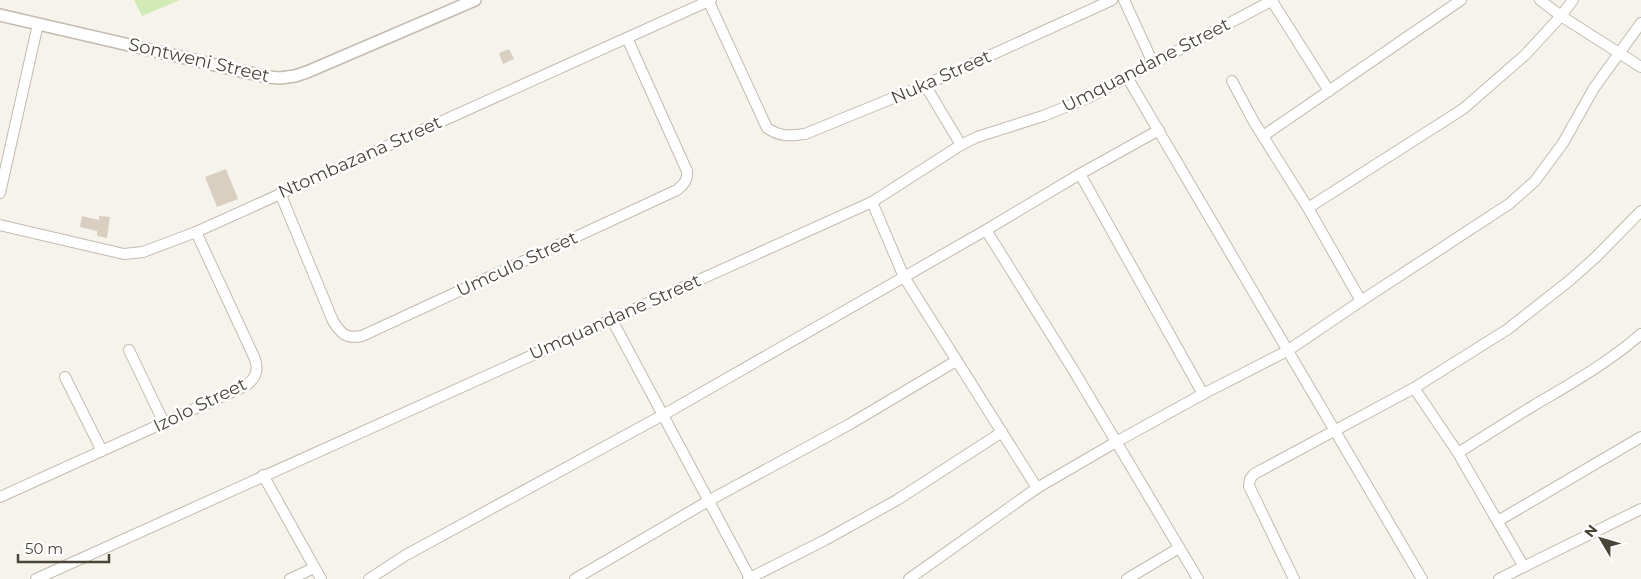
<svg xmlns="http://www.w3.org/2000/svg" width="1641" height="579" font-family="Montserrat,sans-serif">
<rect width="100%" height="100%" fill="#f6f3ec"/>
<polygon fill="#d2eab5" points="134,0 180,0 142,16"/>
<g fill="#d8cfc1">
<polygon points="509,49 514,59 503,64 499,53"/>
<polygon points="226,169 238,199 217,207 205,177"/>
<polygon points="82,216 99,220 99,216 110,217 107,238 97,236 97,231 80,227"/>
</g>
<g fill="none" stroke-linecap="round" stroke-linejoin="round">
<g stroke="#c2bbae" stroke-width="12">
<g id="minor">
<path d="M708,0L767,128C780,137 790,136 805,134L925,85L1112,0"/>
<polyline points="1124,0 1153,63"/>
<polyline points="1540,0 1561,16 1641,67"/>
<polyline points="1272,1 1329,91"/>
<polyline points="1127,77 1422,579"/>
<polyline points="1159,130 1080,174 1203,394 1287,351 1361,301 1308,208 1254,122 1232,81"/>
<polyline points="1263,136 1461,0"/>
<polyline points="961,145 977,137 1043,116 1088,98 1273,0"/>
<polyline points="0,193 38,24"/>
<path d="M280,193L333,321C341,334 346,339 362,336L677,190C684,184 688,180 687,171L627,38"/>
<polyline points="872,202 904,277 1037,488"/>
<polyline points="1308,208 1463,109 1525,55 1561,16 1573,0"/>
<polyline points="0,225 124,254 143,252 196,232 711,0"/>
<polyline points="986,230 1080,174"/>
<polyline points="1361,301 1509,204 1535,181 1563,143 1594,88 1641,23"/>
<polyline points="611,318 750,578 748,579"/>
<polyline points="129,350 164,423"/>
<polyline points="65,377 102,451"/>
<polyline points="1414,388 1458,453 1524,567"/>
<path d="M1458,453C1483,437 1508,421 1533,406C1570,384 1608,363 1641,334"/>
<polyline points="263,475 321,579"/>
<path d="M0,497L245,386C255,379 259,372 255,359L196,232"/>
<polyline points="1498,521 1641,437"/>
<polyline points="750,578 825,540 897,500 1002,432"/>
<polyline points="36,579 872,202 961,145 925,85"/>
<polyline points="290,579 314,568"/>
<polyline points="369,579 406,555 663,415 986,230 1074,371 1198,579"/>
<polyline points="575,579 710,500 850,424 956,361"/>
<polyline points="909,579 1037,488 1116,442 1203,394"/>
<polyline points="1127,579 1179,548"/>
<polyline points="1294,579 1249,486 1250,479 1254,474 1414,388 1508,329 1569,281 1596,257 1641,211"/>
<polyline points="1499,579 1641,509"/>
</g>
</g>
<g stroke="#c2bbae" stroke-width="14">
<polyline id="tertiary" points="0,15 267,77 280,78 295,76 307,72 475,0"/>
</g>
<use href="#minor" stroke="#fff" stroke-width="10"/>
<use href="#tertiary" stroke="#fff" stroke-width="11"/>
</g>
<g text-anchor="middle" stroke-width="5" stroke-linejoin="round" paint-order="stroke">
<g font-size="18" fill="#4b4439" stroke="#fff">
<text transform="translate(199 60) rotate(13)" y="6">Sontweni Street</text>
<text transform="translate(1146 65) rotate(-27)" y="6">Umquandane Street</text>
<text transform="translate(941 77) rotate(-24)" y="6">Nuka Street</text>
<text transform="translate(360 157) rotate(-24)" y="6">Ntombazana Street</text>
<text transform="translate(517 264) rotate(-25)" y="6">Umculo Street</text>
<text transform="translate(615 317) rotate(-24)" y="6">Umquandane Street</text>
<text transform="translate(200 405) rotate(-26)" y="6">Izolo Street</text>
</g>
</g>
<g transform="translate(1601 539) rotate(308)" stroke="#ffffff" stroke-width="4" paint-order="stroke">
<path d="M0-4L9 19L0 12L-9 19Z" fill="#4b4439"/>
<text y="-8" font-size="14" font-weight="bold" text-anchor="middle" fill="#4b4439">N</text>
</g>
<path d="M18 554v8h91v-8" fill="none" stroke="#4b4439" stroke-width="2.5"/>
<text x="25" y="554" font-size="15" fill="#4b4439" stroke="#ffffff" stroke-width="4" paint-order="stroke">50 m</text>
</svg>
